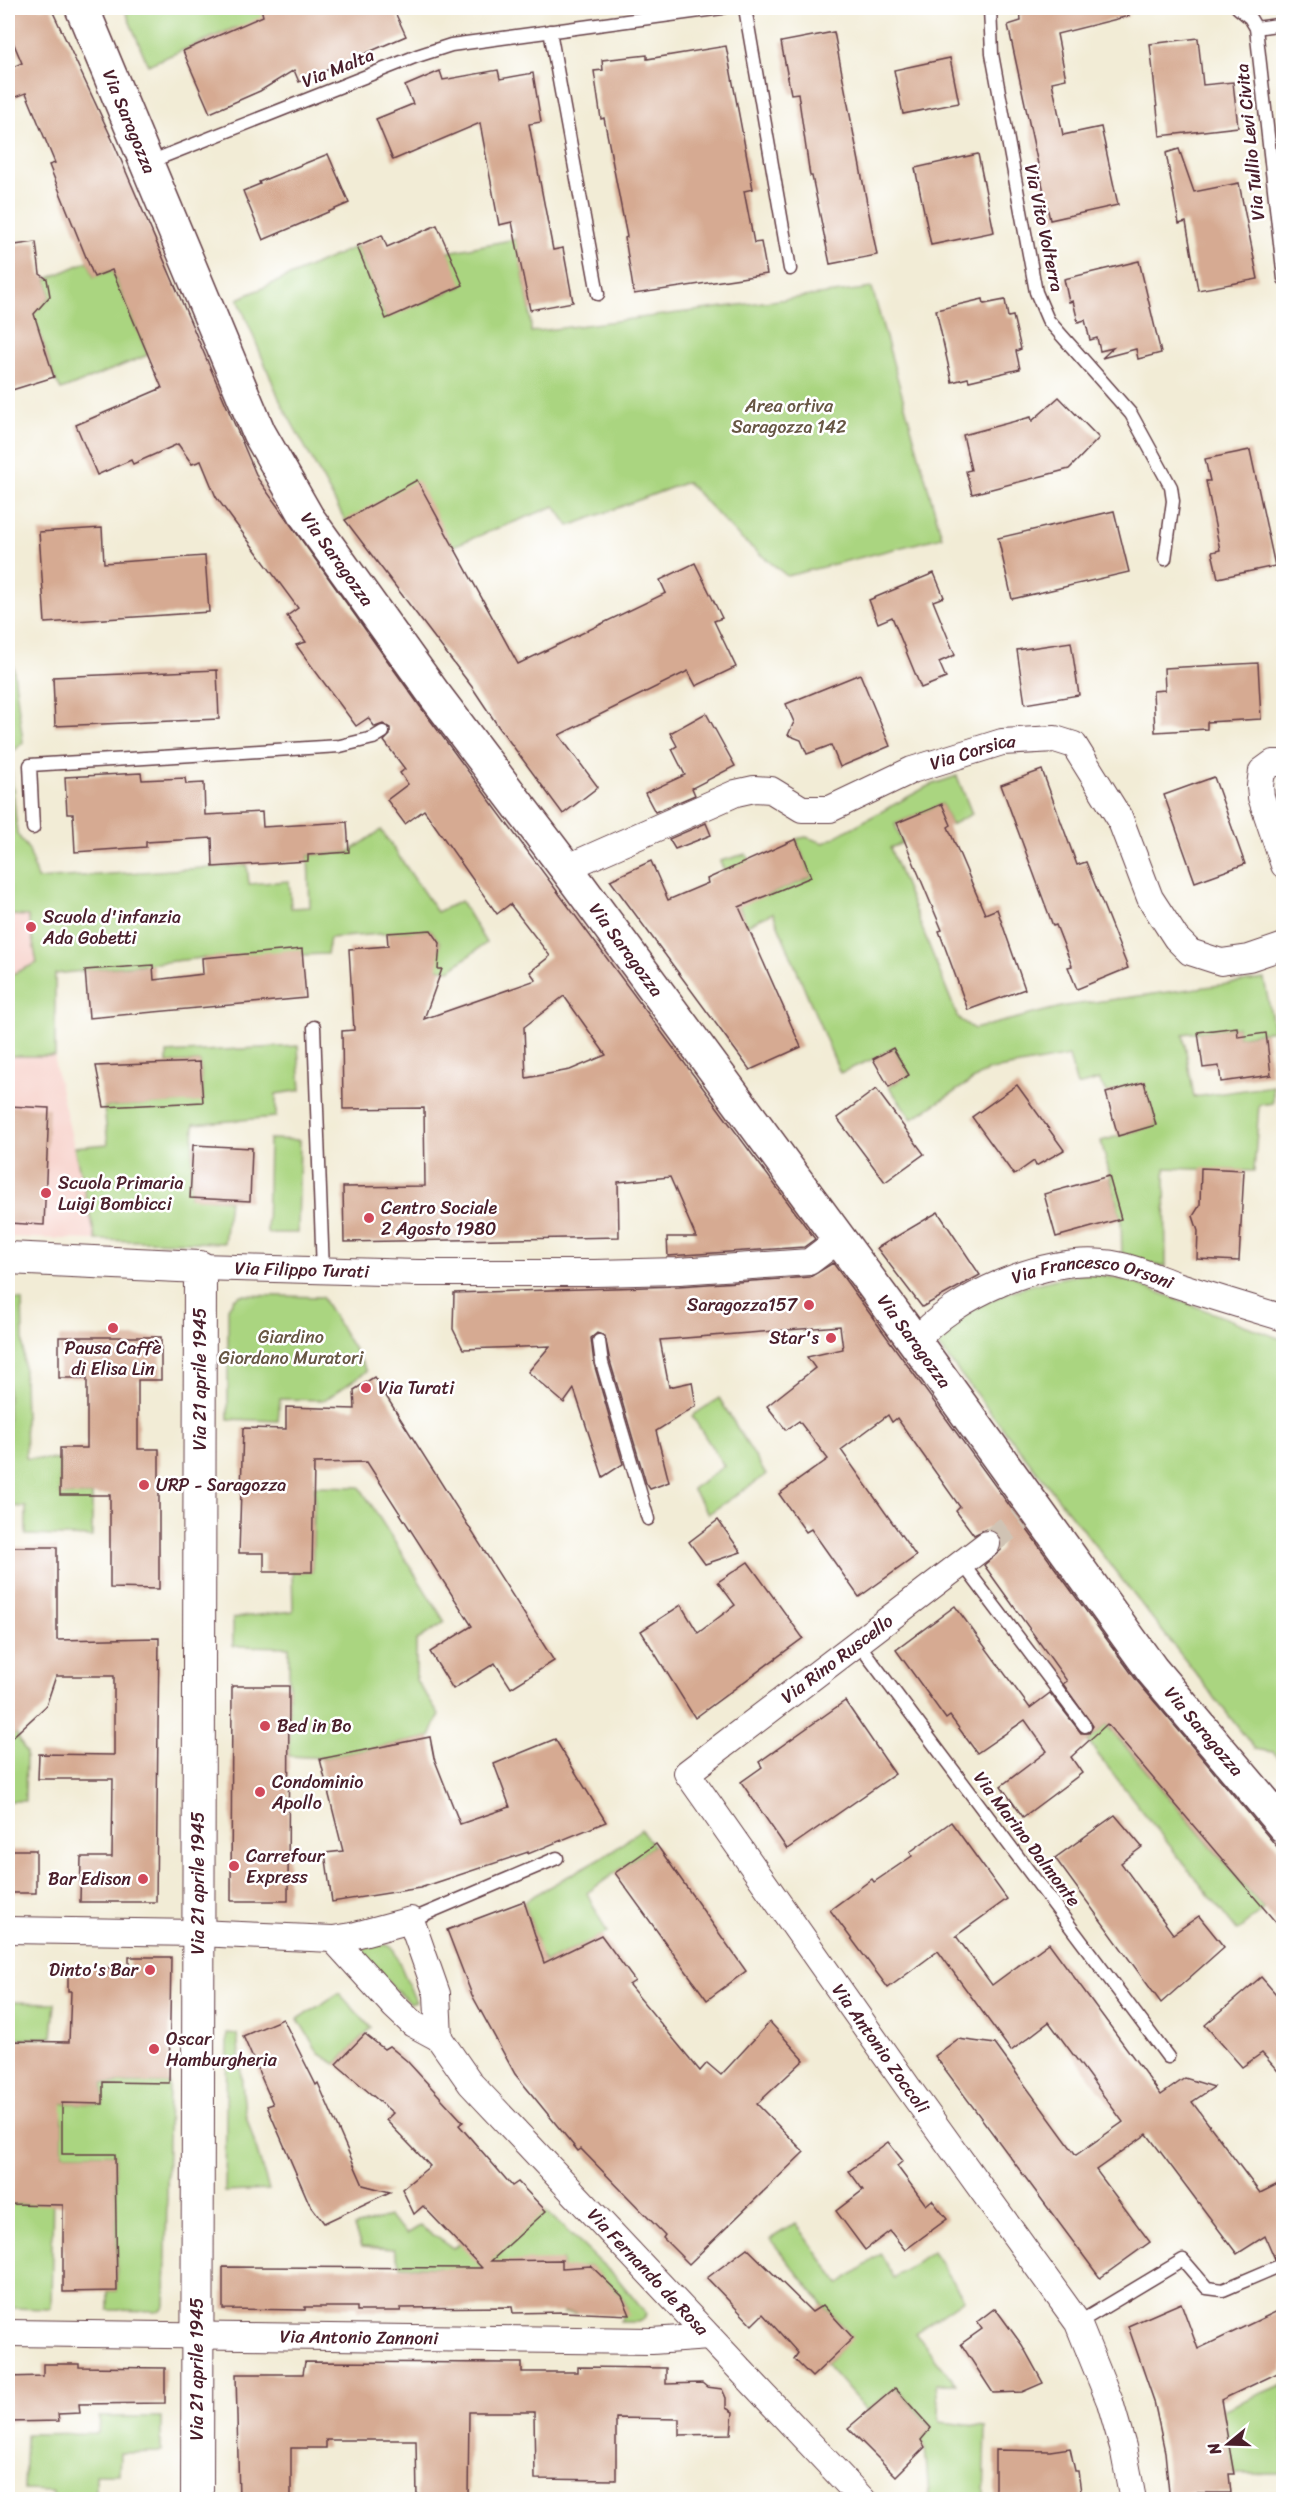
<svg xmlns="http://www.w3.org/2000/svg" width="1291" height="2507" font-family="Sriracha,sans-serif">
<rect width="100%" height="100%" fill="#fff"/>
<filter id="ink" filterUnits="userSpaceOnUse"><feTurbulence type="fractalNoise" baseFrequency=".0167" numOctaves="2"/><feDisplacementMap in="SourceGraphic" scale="12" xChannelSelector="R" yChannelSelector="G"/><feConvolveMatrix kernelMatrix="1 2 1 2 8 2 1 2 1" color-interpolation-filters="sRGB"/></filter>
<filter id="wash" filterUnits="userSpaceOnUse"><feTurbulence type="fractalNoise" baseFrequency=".008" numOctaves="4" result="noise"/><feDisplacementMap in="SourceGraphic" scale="24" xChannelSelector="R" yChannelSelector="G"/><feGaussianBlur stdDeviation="1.35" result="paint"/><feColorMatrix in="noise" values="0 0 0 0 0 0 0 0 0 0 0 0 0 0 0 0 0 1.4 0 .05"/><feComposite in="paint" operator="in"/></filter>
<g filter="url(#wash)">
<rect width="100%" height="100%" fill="#f2ecd6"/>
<polygon fill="#f7d0c9" points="8,878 56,879 55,1066 96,1240 8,1237"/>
<g fill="#aad580" stroke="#7a7a56" stroke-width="1.5">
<polygon points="124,8 261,8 262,11 279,8 301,8 304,26 234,28 148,65"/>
<polygon points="516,239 530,310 531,332 872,288 942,537 787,576 740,538 687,482 569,526 555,506 453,546 345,520 281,403 238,299 357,246 386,318 462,286 448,252"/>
<polygon points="88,261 94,277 112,270 148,355 61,390 54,377 38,327 8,337 8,308 20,304 46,301 50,296 47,279"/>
<polygon points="8,626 23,742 10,755 17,834 29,850 37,879 247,865 249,884 289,881 291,908 310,907 308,855 349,852 381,830 437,912 461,901 486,943 450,970 434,968 434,952 439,951 440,943 431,930 330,938 327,954 202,958 55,974 55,1056 8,1056 8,976 37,963 28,916 8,915"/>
<polygon points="957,776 972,814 951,825 942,804 895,824 902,843 890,848 958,1018 974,1029 1065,1006 1264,979 1274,1030 1238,1037 1237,1027 1183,1034 1194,1097 1273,1086 1273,1103 1259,1105 1254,1171 1165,1168 1166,1267 1122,1258 1121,1219 1101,1141 1156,1125 1144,1083 1106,1093 1099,1080 1077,1086 1069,1056 987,1071 912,1119 889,1087 909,1075 893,1048 873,1059 840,1073 773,913 747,925 720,861 746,854 766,896 811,877 796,839 806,837 824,843 928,786"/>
<polygon points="298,1046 301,1090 276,1094 276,1117 194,1124 190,1197 229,1200 224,1243 96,1240 74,1147 108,1144 104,1107 203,1101 200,1062 167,1063 167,1053"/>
<polygon points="269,1139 300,1140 298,1233 267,1233"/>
<path d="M1089,1273L1129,1281L1281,1339L1284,1343L1283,1764L1273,1752L1255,1749L932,1338C947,1328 962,1316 978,1307C1012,1287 1052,1279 1089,1273Z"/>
<polygon points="241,1295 322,1297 367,1371 325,1400 280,1399 278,1421 228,1419 228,1308 234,1299"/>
<polygon points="8,1299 22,1300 26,1458 59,1460 60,1495 92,1495 92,1537 26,1535 26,1507 8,1506"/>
<polygon points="719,1398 766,1475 708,1514 692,1489 724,1466 692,1416"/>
<polygon points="315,1486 360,1487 445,1622 416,1641 416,1680 439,1715 430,1737 325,1758 289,1756 289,1647 233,1646 233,1618 293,1611 292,1572 312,1572"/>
<polygon points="1106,1724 1264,1909 1237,1931 1088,1742"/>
<polygon points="16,1733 26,1753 25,1801 8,1801 8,1741"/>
<polygon points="641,1829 653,1846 587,1893 607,1933 545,1962 534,1943 537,1941 524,1901 613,1851"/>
<polygon points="374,1945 387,1945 393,1948 416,2002 410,2004 363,1956 363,1949"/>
<polygon points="339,1993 371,2028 336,2064 319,2054 298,2019"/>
<polygon points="8,2002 55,2003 52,2037 8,2040"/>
<polygon points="227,2033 237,2034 245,2112 269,2190 225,2192"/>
<polygon points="103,2083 169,2083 165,2306 161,2311 108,2310 108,2291 117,2291 115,2154 62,2154 62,2118 59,2103 103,2104"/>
<polygon points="28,2185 53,2186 51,2309 8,2308 8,2204 28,2204"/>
<polygon points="546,2211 618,2279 646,2314 644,2319 638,2322 620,2322 627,2308 622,2296 590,2266 582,2267 578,2272 577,2313 563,2313 562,2260 512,2303 440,2268 400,2266 394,2249 361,2247 354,2227 389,2217 407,2234 420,2226 453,2248 473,2236"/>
<polygon points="796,2223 839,2284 881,2254 894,2278 932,2251 964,2299 915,2333 956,2384 936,2384 940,2422 986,2427 984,2499 924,2499 929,2495 925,2447 921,2440 931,2427 896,2388 867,2411 826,2364 852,2337 823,2305 770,2239"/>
<polygon points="1283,2384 1283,2474 1234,2474 1224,2421 1218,2412"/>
<polygon points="99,2417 161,2417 161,2452 120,2453 119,2474 96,2474 96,2499 53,2499 53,2491 24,2490 26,2434 98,2433"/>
</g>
<g id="blocks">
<g fill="#d6aa92" fill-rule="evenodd">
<path d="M8,8H51L112,139L258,479L419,705L815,1239L804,1247L668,1256L667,1237H696L670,1177L618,1182L619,1237L344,1242L343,1187L425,1186L424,1108L343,1109L342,1031L354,1030L349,949L388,946L387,933L431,930L440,943L438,969H442L424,1019L536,980L530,972L550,956L510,904L497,914L424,810L405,824L387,800L408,784L400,773L405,769L384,741L390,735V728L383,724L375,727L368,718L356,726L296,645L306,642L287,616L298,608L216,497L201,461L192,464L178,444L133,464L131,460L97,475L76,425L162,388L112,270L94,277L49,165L55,163L26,93L8,100V69L22,63L8,30ZM564,996L606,1055L570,1070L526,1078L524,1027Z"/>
<polygon points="261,8 393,8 406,36 299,82 294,70 260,91 210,113 183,51 263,16"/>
<polygon points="1020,8 1128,8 1129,16 1057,34 1066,79 1052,82 1063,135 1101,127 1118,205 1050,220 1008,25 1021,21"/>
<polygon points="834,32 877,255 830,264 812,176 810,176 798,93 791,94 781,42"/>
<polygon points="1198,38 1203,85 1233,82 1238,127 1160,136 1150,44"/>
<polygon points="726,46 753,189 744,191 754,243 761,242 767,274 634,294 625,238 627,237 604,118 601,119 594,71 603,70 602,60 647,55 647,59"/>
<polygon points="950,58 959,103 903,114 894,70"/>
<polygon points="498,70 500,79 533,73 541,122 529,124 553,250 563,248 573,302 530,310 512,222 499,225 480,123 393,160 376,119 413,104 405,86 440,71 443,80"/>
<polygon points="1179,149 1194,192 1239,183 1258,279 1198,290 1186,222 1179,224 1166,153"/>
<polygon points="328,154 349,203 263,240 243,191 260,184 259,182"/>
<polygon points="978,154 994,232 931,245 915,168"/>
<polygon points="437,225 463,285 386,319 357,246 382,235 387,247"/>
<polygon points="36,242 40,274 47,279 50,296 34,314 54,377 12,390 8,375 8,246"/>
<polygon points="1139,261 1161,353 1138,359 1136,349 1102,358 1113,348 1100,351 1097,338 1090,340 1085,320 1078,322 1073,301 1069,302 1064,279"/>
<polygon points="983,299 984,304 1005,300 1008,317 1013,316 1021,349 1016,351 1020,369 969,381 968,378 952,382 936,310"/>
<polygon points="1059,397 1099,438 1069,469 972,494 966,471 971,470 963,435 1031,417 1032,421"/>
<polygon points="1250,450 1275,566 1218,578 1212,552 1220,550 1206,481 1210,481 1205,459"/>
<polygon points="417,480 518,664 666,593 660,580 695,563 722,618 714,621 736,667 696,686 688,671 559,735 598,787 563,814 498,726 472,687 345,520"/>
<polygon points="1114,511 1129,572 1012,599 998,538"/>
<polygon points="102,528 104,563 205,556 209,612 45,623 39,532"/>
<polygon points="934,573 944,597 933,601 955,655 939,662 946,678 921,688 892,617 878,623 869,600"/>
<polygon points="1071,642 1079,695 1025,704 1017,650"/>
<polygon points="1258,663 1261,719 1207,722 1207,729 1155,732 1153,691 1165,690 1164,668"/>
<polygon points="217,670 219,719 55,726 53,677"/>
<polygon points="860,674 890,746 840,767 831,745 807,754 801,740 788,735 794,722 786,704"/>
<polygon points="706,713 735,766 692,788 695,795 655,812 645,793 685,775 672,749 677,746 670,733"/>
<polygon points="1042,770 1077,865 1086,862 1128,968 1077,989 1068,967 1072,966 1056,925 1053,926 1049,915 1001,785"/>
<polygon points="141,773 142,780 185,778 186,784 204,783 205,815 262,812 263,827 347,822 349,852 308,855 308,861 213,867 212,838 146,842 146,847 75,852 73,814 67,814 65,777"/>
<polygon points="1214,777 1245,864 1195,882 1164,795"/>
<polygon points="942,804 951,825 948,827 985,914 997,909 1025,989 968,1010 939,931 942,930 897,823"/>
<polygon points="706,823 711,835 675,849 669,839"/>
<polygon points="796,839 811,877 739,907 801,1047 750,1070 610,880 651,861 668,900 708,883 707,879"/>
<polygon points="302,949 306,998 89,1018 85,970 153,965 154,980 203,974 202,958"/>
<polygon points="1237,1027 1238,1037 1266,1033 1271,1075 1221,1082 1219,1066 1203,1068 1198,1032"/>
<polygon points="893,1048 909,1075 889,1087 873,1059"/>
<polygon points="200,1062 203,1102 104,1107 96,1066"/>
<polygon points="1144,1082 1156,1125 1118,1136 1106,1093"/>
<polygon points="1017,1085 1064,1150 1036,1166 1034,1161 1014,1175 972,1117"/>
<polygon points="876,1089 924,1154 885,1182 837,1118"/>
<polygon points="8,1106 49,1108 44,1225 8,1223"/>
<polygon points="193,1145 252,1148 250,1201 190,1198"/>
<polygon points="1201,1168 1244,1170 1239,1261 1197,1259 1198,1231 1193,1216 1200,1205"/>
<polygon points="1109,1176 1121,1219 1056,1237 1044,1194"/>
<polygon points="938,1212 980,1275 922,1307 877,1248"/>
<polygon points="833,1263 1137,1681 1284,1855 1284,1932 1107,1724 1071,1757 1082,1773 1023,1817 1001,1786 1047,1751 1025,1720 977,1753 950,1716 946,1719 896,1650 955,1606 1030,1708 1050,1693 1081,1733 1089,1733 1093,1726 1063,1684 1067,1681 984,1565 1001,1550 1002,1543 999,1535 993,1530 986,1529 974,1535 956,1511 960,1507 897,1418 892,1422 888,1415 841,1450 916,1556 859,1597 811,1529 806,1532 779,1494 828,1459 799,1421 786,1430 767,1406 815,1368 807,1357 843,1349 840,1326 660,1340 669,1387 692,1382 696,1406 656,1431 669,1482 650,1489 646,1483 610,1361 605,1336 597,1333 591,1338 594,1364 623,1464 603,1477 574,1389 564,1403 528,1372 550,1346 463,1349 453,1329 454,1293 679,1286 810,1277"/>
<polygon points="59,1337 161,1337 161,1380 138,1380 138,1449 159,1449 159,1589 110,1588 110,1495 60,1495 60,1448 87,1448 87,1378 59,1378"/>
<polygon points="374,1377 554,1661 511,1688 495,1663 453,1689 430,1652 472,1626 367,1462 314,1463 312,1572 264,1572 264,1553 239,1553 243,1428 286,1429 286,1407 355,1409 354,1390"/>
<polygon points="718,1520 741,1552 705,1564 689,1542"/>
<polygon points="12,1547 57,1547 57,1640 159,1638 156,1902 80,1902 81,1857 112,1857 113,1779 38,1779 39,1754 114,1755 114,1676 56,1676 46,1706 8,1741 8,1641 13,1640"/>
<polygon points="748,1562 803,1638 695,1718 641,1631 681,1605 698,1633 735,1605 718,1582"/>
<polygon points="232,1686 289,1686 288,1901 231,1901"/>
<polygon points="845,1701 895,1774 787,1849 741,1782 762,1767 759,1762"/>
<polygon points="430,1737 434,1758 460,1824 510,1807 494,1764 555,1739 606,1822 528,1854 528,1852 420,1888 332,1902 325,1853 343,1851 320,1759"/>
<polygon points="1115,1815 1142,1847 1121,1863 1173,1934 1199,1916 1224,1947 1161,2003 1055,1858"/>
<polygon points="951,1822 1007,1899 956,1936 992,1985 1049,1943 1161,2095 1185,2078 1214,2087 1192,2102 1260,2193 1284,2181 1284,2256 1275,2259 1265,2236 1237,2254 1147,2134 1096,2170 1150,2242 1100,2278 935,2056 958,2039 995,2044 1076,2155 1123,2122 1049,2022 1011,2051 938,1951 888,1988 830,1910 872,1879 874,1882 912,1856 910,1852"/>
<polygon points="656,1844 746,1971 707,2000 615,1873"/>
<rect x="8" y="1850" width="28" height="43"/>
<polygon points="524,1901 544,1963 601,1935 635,1981 629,1985 700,2071 707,2063 721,2075 770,2022 804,2060 757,2104 804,2152 689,2264 663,2238 665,2235 581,2149 578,2151 515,2074 472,1995 447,1930"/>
<polygon points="129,1957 171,1957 169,2083 103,2082 103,2104 62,2103 62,2154 115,2154 117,2291 63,2292 63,2205 8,2204 8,2041 69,2042 71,1991 68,1991 68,1967 129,1968"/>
<polygon points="1261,1977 1284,2003 1284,2078 1262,2053 1242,2067 1205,2025"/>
<polygon points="283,2019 316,2085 318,2083 363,2185 390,2192 324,2223 309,2203 267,2106 273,2104 243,2036"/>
<polygon points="365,2034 384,2049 389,2046 407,2061 463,2122 459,2125 512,2186 518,2182 546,2211 491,2261 562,2260 562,2268 591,2266 622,2296 630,2315 563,2312 513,2313 512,2307 400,2308 401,2311 357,2311 357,2307 305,2307 305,2310 223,2309 223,2267 482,2268 423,2206 414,2214 402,2189 430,2166 386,2120 393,2113 336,2064"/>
<polygon points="888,2142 903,2161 897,2166 926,2205 932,2200 947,2219 905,2250 890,2231 865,2250 836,2211 863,2190 849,2171"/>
<polygon points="747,2248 812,2312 823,2305 853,2338 812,2377 794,2359 798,2353 763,2314 752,2325 707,2278"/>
<polygon points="1181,2303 1198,2349 1284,2308 1284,2370 1221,2400 1234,2474 1229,2474 1231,2493 1169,2493 1165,2452 1154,2401 1128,2326"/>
<polygon points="995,2308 1022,2345 1043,2383 1022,2392 993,2393 961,2344 982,2329 977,2322"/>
<polygon points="305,2362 522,2363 522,2372 578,2372 578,2367 666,2368 666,2384 702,2383 707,2387 722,2389 726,2398 726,2408 733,2412 731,2434 679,2435 679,2419 616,2418 616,2480 535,2479 534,2412 469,2412 468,2499 417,2499 416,2440 326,2440 326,2448 291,2448 291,2499 239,2499 236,2374 303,2374"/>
<polygon points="43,2364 79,2364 79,2367 165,2368 165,2403 79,2404 80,2413 58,2414 59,2421 8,2422 8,2377 43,2376"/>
<polygon points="895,2388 931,2428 921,2440 925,2447 896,2476 848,2428"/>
<polygon points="1070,2448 1075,2471 1078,2471 1082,2499 995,2499 995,2450 1050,2451"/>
</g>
</g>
</g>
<g filter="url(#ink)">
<use href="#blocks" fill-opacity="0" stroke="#633e45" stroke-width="1.5"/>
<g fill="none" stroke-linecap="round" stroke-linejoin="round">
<polyline stroke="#d0c3b4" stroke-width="26" stroke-dasharray="26 13" stroke-linecap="butt" points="987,1544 1020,1519"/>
<g stroke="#633e45" stroke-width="15">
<g id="service">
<polyline points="745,8 790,269"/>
<polyline points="990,8 992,54 1036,292 1048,320 1131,414 1171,487 1173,501 1165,559"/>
<polyline points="1238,8 1250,18 1256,28 1284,279"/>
<polyline points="1256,28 1284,24"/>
<polyline points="550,31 598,294"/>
<polyline points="147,163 417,56 451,45 722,8"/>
<polyline points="33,828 30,765 340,746 373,738 383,732"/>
<polyline points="314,1027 323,1272"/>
<polyline points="599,1341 602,1363 648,1519"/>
<polyline points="962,1563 1085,1726"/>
<polyline points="858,1643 1168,2057"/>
<polyline points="411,1920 557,1858"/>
<polyline points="1078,2323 1183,2260 1207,2288 1223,2290 1284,2264"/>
</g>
</g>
<g stroke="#633e45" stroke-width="28">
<g id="minor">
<polyline points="1284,763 1273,763 1262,771 1260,786 1261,797 1284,865"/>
<path id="s1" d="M566,868L736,793L754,789L771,790L802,809H830L912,770L1002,742L1055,739L1074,745L1120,819L1150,898L1176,938L1190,952L1221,962L1249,958L1284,946"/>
<path id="s2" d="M200,1267L418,1273H595L679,1271L809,1262L838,1240"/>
<path id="s3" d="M915,1342C953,1296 1045,1256 1104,1263C1128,1265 1152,1276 1174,1284C1211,1296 1247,1307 1284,1318"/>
<path id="s4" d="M987,1544L687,1773L907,2086L1078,2323L1110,2402L1123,2447L1133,2500"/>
<path id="s5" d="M8,1930L198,1933L333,1939L352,1936L411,1920L437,1994L439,2038L471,2084L863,2500"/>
<polyline points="333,1939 394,2006 413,2024 439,2038"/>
<path id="s6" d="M8,2333L652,2341L709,2337"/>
</g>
</g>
<g stroke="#633e45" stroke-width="34">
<polyline id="tertiary" points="8,1258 200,1267 197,2500"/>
</g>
<g stroke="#633e45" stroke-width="36">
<g id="primary">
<path id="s7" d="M82,8L259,433L307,517L434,694L566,868L915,1342L1152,1670L1284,1826"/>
</g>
</g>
<use href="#service" stroke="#fff" stroke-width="12"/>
<use href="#minor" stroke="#fff" stroke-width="26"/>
<use href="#tertiary" stroke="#fff" stroke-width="32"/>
<use href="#primary" stroke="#fff" stroke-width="33"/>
</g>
</g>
<g fill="#d1495b" stroke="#fff" stroke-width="2">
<circle cx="31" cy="927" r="6"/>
<circle cx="46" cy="1193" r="6"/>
<circle cx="369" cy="1218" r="6"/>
<circle cx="809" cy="1305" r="6"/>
<circle cx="113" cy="1328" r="6"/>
<circle cx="831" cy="1338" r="6"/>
<circle cx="366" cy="1388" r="6"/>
<circle cx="144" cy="1485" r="6"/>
<circle cx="265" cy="1726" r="6"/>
<circle cx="260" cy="1792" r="6"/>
<circle cx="234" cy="1866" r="6"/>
<circle cx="143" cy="1879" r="6"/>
<circle cx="150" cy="1970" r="6"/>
<circle cx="154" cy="2049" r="6"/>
</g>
<g text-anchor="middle" stroke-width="5" stroke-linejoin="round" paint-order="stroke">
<g font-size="18" fill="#4a1f2b" stroke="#fff">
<text transform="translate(338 68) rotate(-22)" y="6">Via Malta</text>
<text dy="6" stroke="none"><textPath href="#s7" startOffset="123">Via Saragozza</textPath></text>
<text transform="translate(1250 142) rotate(-96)" y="6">Via Tullio Levi Civita</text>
<text transform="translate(1044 228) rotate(78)" y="6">Via Vito Volterra</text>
<text dy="6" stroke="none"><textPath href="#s7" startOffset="609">Via Saragozza</textPath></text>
<text dy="6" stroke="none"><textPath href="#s1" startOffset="440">Via Corsica</textPath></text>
<text dy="6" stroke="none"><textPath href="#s7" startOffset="1095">Via Saragozza</textPath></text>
<text dy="6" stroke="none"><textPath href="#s2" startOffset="102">Via Filippo Turati</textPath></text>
<text dy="6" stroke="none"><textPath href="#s3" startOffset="200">Via Francesco Orsoni</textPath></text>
<text dy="6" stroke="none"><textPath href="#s7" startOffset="1581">Via Saragozza</textPath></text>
<text transform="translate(200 1379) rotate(-90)" y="6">Via 21 aprile 1945</text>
<text transform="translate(837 1659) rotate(-37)" y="6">Via Rino Ruscello</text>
<text dy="6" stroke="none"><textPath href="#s7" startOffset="2067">Via Saragozza</textPath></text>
<text transform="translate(1027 1839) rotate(53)" y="6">Via Marino Dalmonte</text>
<text transform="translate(198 1883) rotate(-90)" y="6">Via 21 aprile 1945</text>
<text dy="6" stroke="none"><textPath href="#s4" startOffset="714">Via Antonio Zoccoli</textPath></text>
<text dy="6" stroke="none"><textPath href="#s5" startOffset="842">Via Fernando de Rosa</textPath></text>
<text dy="6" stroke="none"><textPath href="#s6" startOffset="351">Via Antonio Zannoni</textPath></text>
<text transform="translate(197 2369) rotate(-90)" y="6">Via 21 aprile 1945</text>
</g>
<g font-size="18" fill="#675644" stroke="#fff">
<text x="789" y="412">Area ortiva<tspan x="789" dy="21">Saragozza 142</tspan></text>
<text x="291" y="1343">Giardino<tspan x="291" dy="21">Giordano Muratori</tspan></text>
</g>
<g font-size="18" fill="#4a1f2b" stroke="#fff" text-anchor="start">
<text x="43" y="923">Scuola d'infanzia<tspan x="43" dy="21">Ada Gobetti</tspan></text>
<text x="58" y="1189">Scuola Primaria<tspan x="58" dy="21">Luigi Bombicci</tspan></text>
<text x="381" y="1214">Centro Sociale<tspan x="381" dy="21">2 Agosto 1980</tspan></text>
<text x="797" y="1311" text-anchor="end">Saragozza157</text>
<text x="819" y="1344" text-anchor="end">Star's</text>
<text x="113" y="1354" text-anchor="middle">Pausa Caffè<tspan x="113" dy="21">di Elisa Lin</tspan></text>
<text x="378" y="1394">Via Turati</text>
<text x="156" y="1491">URP - Saragozza</text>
<text x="277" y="1732">Bed in Bo</text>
<text x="272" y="1788">Condominio<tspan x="272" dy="21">Apollo</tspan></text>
<text x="246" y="1862">Carrefour<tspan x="246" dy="21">Express</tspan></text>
<text x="131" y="1885" text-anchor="end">Bar Edison</text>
<text x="138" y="1976" text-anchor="end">Dinto's Bar</text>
<text x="166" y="2045">Oscar<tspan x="166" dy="21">Hamburgheria</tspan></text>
</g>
</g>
<rect width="1291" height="2507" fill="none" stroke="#fff" stroke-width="30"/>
<g transform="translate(1228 2444) rotate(251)" stroke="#ffffff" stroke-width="4.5" paint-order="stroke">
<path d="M0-4.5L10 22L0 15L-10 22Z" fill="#4a1f2b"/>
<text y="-9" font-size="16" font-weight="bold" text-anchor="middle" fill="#4a1f2b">N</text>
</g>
</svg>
